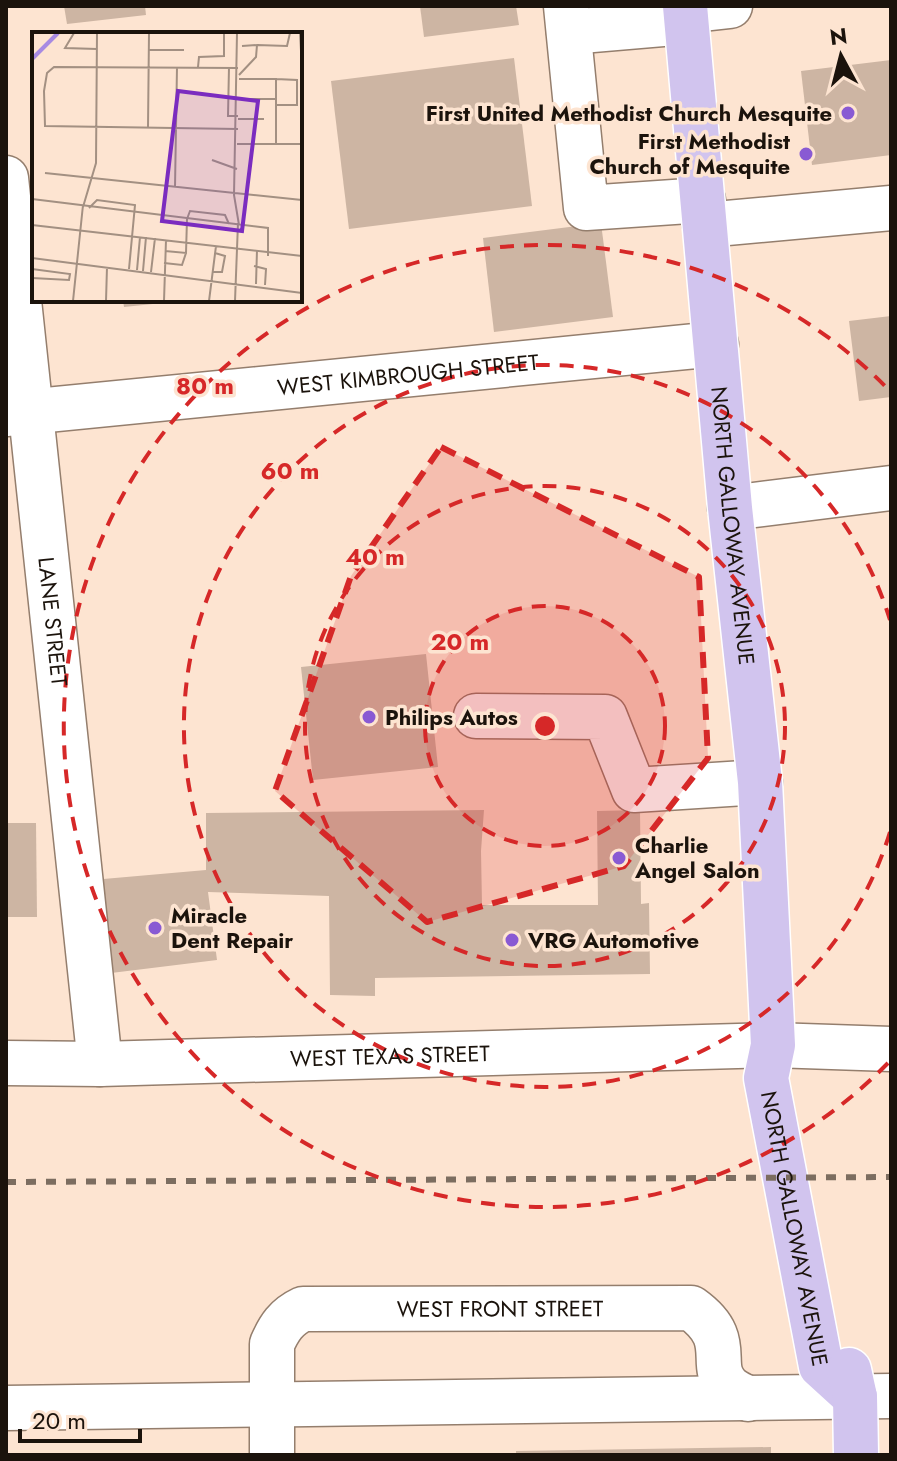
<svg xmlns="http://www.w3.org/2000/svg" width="897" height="1461" font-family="Jost,sans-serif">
<rect width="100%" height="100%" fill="#fde4d1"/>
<g fill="#cdb5a3">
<polygon points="64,6 145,6 146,15 67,24"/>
<polygon points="420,6 516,6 519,25 424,37"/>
<polygon points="514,58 532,206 349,229 331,81"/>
<polygon points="891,60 891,155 812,165 801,71"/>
<polygon points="601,223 613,317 494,332 483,238"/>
<polygon points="123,300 172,300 172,302 124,307"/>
<polygon points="891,316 891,397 859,401 849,321"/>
<polygon points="426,654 438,767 313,780 301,667"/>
<polygon points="484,810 481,851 482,905 598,905 597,811 640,810 641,904 649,903 650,974 375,978 375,996 330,995 329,896 208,892 217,960 103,974 92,880 206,870 206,813"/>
<polygon points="6,823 36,823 37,917 6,917"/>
<polygon points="771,1447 771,1455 516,1455 516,1451"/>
</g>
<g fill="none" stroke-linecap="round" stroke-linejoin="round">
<g stroke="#947e6d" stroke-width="47">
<g id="minor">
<polyline points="566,6 586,208 703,200"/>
<polyline points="685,11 730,6"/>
<polyline points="569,32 686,22"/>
<path id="s1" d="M6,178L100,1064"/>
<polyline points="705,225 891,208"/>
<path id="s2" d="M6,414L716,344"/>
<polyline points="730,508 891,488"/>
<polyline points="476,716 605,717 634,790 760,782"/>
<path id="s3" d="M6,1063L100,1064L773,1045L891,1049"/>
<polyline points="6,1408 891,1396"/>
<path id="s4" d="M272,1455V1344C279,1328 286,1317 303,1309L691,1308C736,1340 707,1363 727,1385C732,1391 742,1395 748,1399"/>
</g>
</g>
<g stroke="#fff" stroke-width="47">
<g id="major">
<path id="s5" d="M685,6L730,508L760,782L773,1045L766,1078L821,1366L855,1397"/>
<polyline points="849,1370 855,1397 856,1455"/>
</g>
</g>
<use href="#minor" stroke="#fff" stroke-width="44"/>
<use href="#major" stroke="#d1c4ee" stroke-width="44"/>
<polyline stroke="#7c6d60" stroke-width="6" stroke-dasharray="10 10" stroke-linecap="butt" points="6,1182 891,1177"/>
</g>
<path fill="#d62828" fill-opacity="0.2" stroke="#d62828" stroke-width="6" stroke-dasharray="16 10" stroke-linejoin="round" d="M441,447L699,577L708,758L624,866L427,922L275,791L351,576Z"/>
<circle cx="545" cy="726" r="120" fill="#d62828" fill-opacity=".12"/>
<g fill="none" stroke="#d62828" stroke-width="4" stroke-dasharray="14 10">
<circle cx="545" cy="726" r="120"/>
<circle cx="545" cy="726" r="240"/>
<path d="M890 832A361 361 0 1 1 890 620"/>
<path d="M888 1063A481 481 0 1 1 888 389"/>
</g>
<g fill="#895ad3" stroke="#fde4d1" stroke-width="3">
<circle cx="848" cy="113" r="8"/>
<circle cx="806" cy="154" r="8"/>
<circle cx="369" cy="717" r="8"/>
<circle cx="619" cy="858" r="8"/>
<circle cx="155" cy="928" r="8"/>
<circle cx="512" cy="940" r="8"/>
</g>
<g text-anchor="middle" stroke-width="7" stroke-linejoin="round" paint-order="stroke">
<g font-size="22" font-weight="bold" fill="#1b130c" stroke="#fde4d1" text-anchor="start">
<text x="832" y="121" text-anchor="end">First United Methodist Church Mesquite</text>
<text x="790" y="149" text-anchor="end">First Methodist<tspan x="790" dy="25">Church of Mesquite</tspan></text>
<text x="385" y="725">Philips Autos</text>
<text x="635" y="853">Charlie<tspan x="635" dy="25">Angel Salon</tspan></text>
<text x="171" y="923">Miracle<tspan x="171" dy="25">Dent Repair</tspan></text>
<text x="528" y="948">VRG Automotive</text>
</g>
<g font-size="22" fill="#1b130c" stroke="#fde4d1">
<text dy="8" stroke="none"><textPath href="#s2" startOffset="404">WEST KIMBROUGH STREET</textPath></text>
<text dy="8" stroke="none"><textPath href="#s5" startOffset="522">NORTH GALLOWAY AVENUE</textPath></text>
<text dy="8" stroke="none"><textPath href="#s1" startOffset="446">LANE STREET</textPath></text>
<text dy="8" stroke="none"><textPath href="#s3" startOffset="384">WEST TEXAS STREET</textPath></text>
<text dy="8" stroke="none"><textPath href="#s5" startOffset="1230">NORTH GALLOWAY AVENUE</textPath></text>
<text dy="8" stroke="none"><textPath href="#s4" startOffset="356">WEST FRONT STREET</textPath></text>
</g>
</g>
<g transform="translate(32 32)">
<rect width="270" height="270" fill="#fde4d1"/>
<path fill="none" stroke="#a78ae2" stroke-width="4" d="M0,27L26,1"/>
<path fill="none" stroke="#a39082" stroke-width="2" d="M42,1L33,16L65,17M205,1L202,163L207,193M268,1L270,37M225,13L255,14L258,1M116,18H152M166,35L167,25L192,24V1M197,35L196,84H206M207,43L224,25L225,13L210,14M207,47H244V112M207,67H244M244,73H265V48L244,47M206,87H232M116,95L117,1M206,97L13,94L12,59L15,41L22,35L206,36M205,112H270M180,128L205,137M13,141L270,168M143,155L145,35M0,167L236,196V224M51,175L64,131L65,1M57,176L65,168L103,173L97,237M155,187L158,179L193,183L197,192M0,193L270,224M133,219L154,221L155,187M0,226L270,261M132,231L150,233L154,221M222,234L234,237L233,253M0,237L38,242L37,248L0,246M105,238L108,205M111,239L114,205M119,240L123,206M180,240H190L193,224L183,221M224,252L225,218M41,269L51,173M74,269L75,235M132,269L134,208M177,269L184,214M203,269L206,191"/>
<path fill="#7b2cbf" fill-opacity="0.15" stroke="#7b2cbf" stroke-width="4" d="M146,59L226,69L210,199L130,189Z"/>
<rect width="270" height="270" fill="none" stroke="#1b130c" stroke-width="4"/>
</g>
<circle cx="545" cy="726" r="12" fill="#d62828" stroke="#fde4d1" stroke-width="4"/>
<g font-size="24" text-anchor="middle" font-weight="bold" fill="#d62828" stroke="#fde4d1" stroke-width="7" stroke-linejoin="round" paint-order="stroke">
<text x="205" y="394">80 m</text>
<text x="290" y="479">60 m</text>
<text x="375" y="565">40 m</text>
<text x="460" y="650">20 m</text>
</g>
<rect width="897" height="1461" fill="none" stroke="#1b130c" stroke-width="16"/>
<g transform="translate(841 56) rotate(353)" stroke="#fde4d1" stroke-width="6" paint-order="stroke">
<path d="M0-6L14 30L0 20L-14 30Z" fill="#1b130c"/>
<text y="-12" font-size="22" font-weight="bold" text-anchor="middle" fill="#1b130c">N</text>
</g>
<path d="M20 1429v12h120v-12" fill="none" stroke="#1b130c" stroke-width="4"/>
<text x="32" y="1429" font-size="24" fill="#1b130c" stroke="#fde4d1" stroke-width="6" paint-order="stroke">20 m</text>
</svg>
